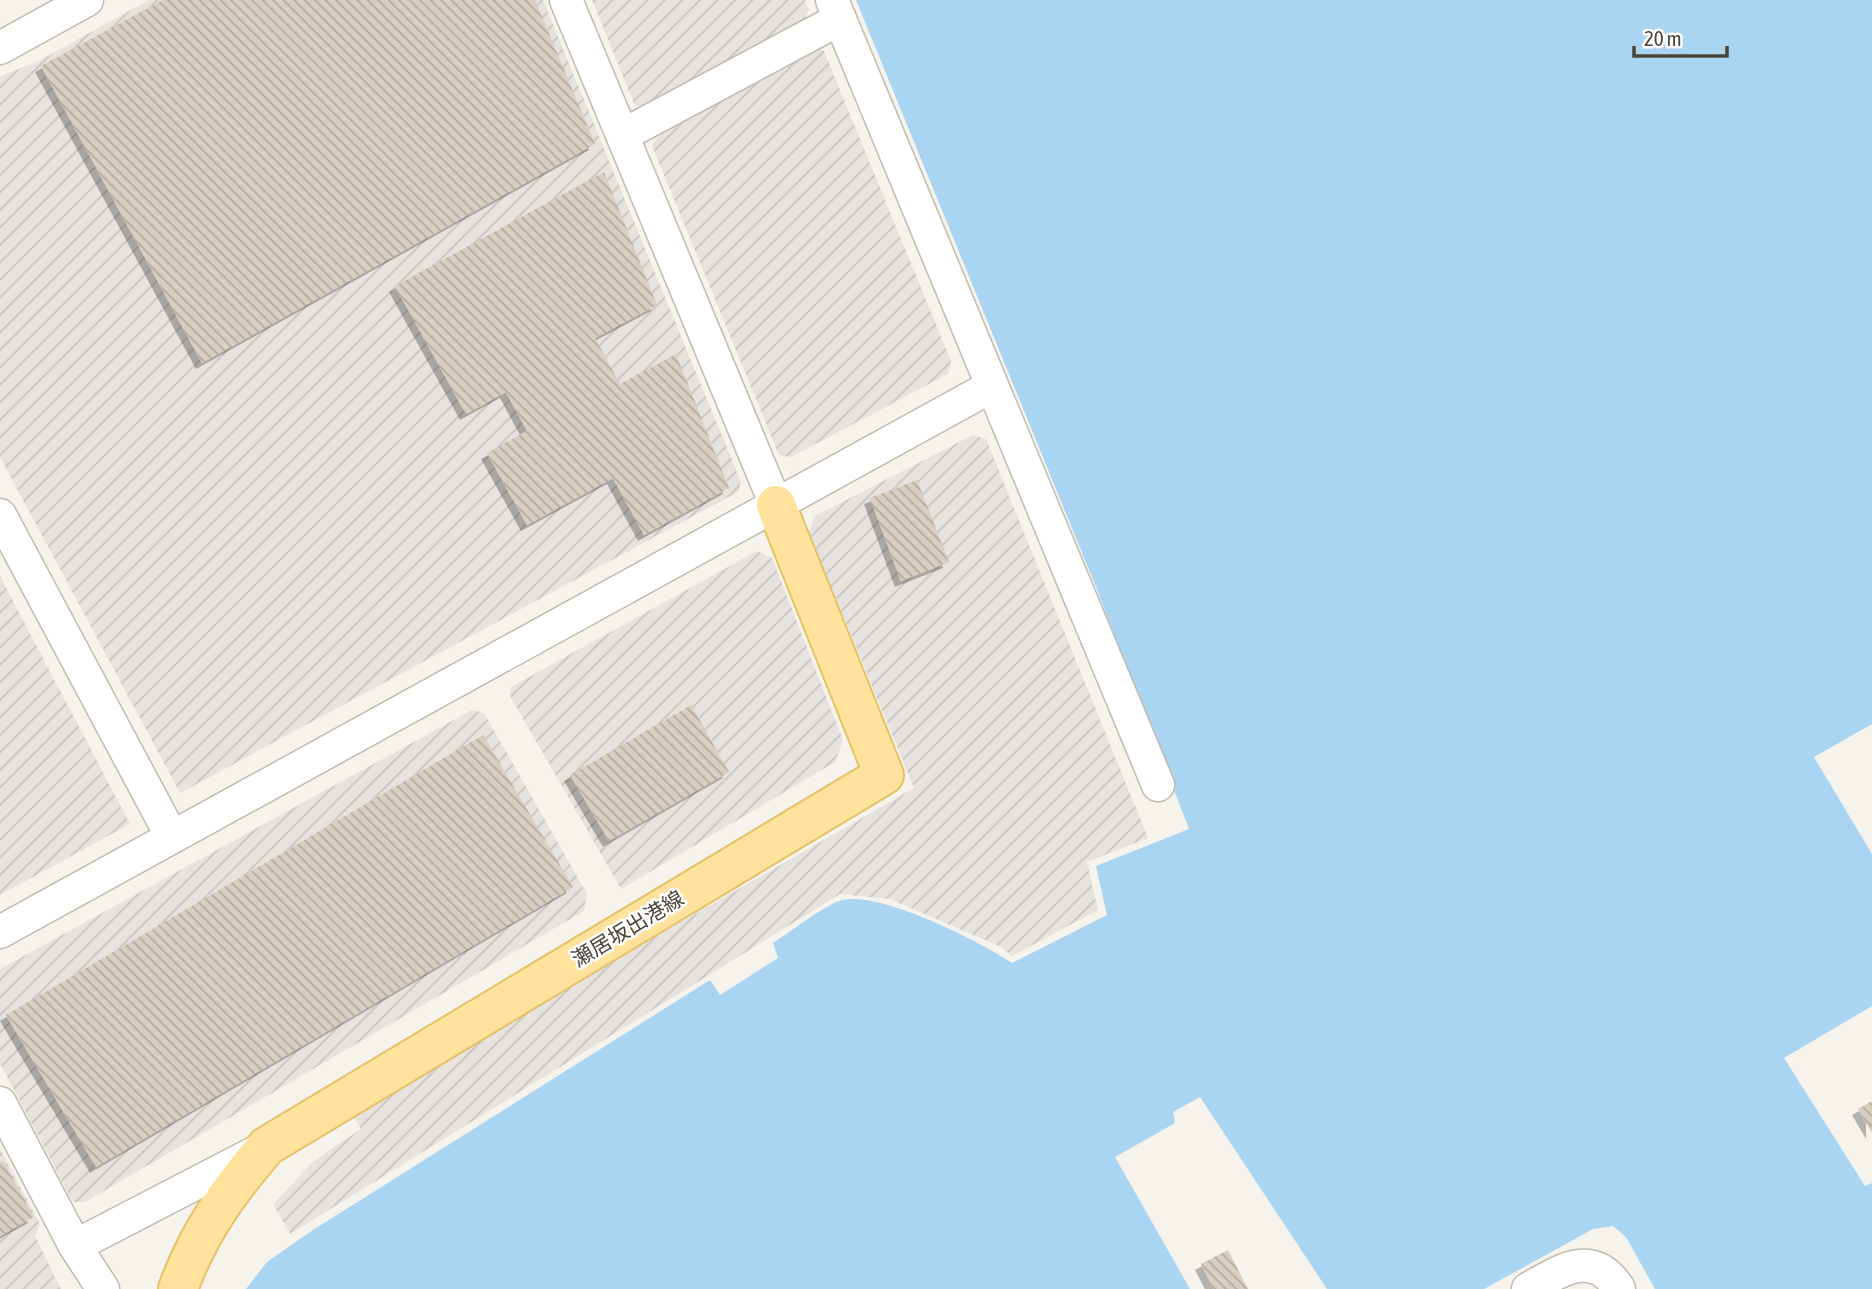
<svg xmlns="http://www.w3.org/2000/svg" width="1872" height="1289" font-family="'Asap Condensed','Noto Sans JP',sans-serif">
<defs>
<pattern id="industrial-furrows" width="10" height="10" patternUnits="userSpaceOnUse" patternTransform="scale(1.75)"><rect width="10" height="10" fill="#e6e2dd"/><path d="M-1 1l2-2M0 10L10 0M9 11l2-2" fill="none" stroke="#c7c3be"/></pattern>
<pattern id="building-back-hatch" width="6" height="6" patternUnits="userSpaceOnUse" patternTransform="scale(1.75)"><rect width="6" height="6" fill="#d8cfc1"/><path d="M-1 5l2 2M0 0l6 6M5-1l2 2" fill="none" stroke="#b1aa9e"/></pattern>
<filter id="shadow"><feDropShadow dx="-6" dy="6" stdDeviation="0" flood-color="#0004"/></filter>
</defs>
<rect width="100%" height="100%" fill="#f6f3ec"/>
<g fill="url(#industrial-furrows)">
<polygon points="149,0 543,0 741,482 738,492 180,793 0,457 0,76 35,63"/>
<polygon points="592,0 805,0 809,10 804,19 647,107 635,106"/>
<polygon points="816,48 824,51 951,361 948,374 791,457 779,455 652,146 656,138"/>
<polygon points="973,435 986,439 1148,838 1087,862 1098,910 1012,956 1001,947 890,899 840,894 290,1234 273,1204 314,1161 361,1129 351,1112 914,788 809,532 815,516"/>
<polygon points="757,551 772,558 843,740 835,762 621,889 510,696 511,687"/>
<polygon points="0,576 130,824 0,895"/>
<polygon points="472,710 484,713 587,894 584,911 85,1202 73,1202 0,1063 0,969"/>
<polygon points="0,1149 40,1224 35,1236 61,1289 0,1289"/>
</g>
<path fill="#a9d4f2" d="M856,0H1872V724L1814,757L1872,854V1006L1784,1058L1865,1186L1872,1183V1289H1655L1626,1237L1613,1226L1593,1229L1484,1289H1327L1200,1097L1173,1112L1175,1123L1115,1157L1190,1289H246L267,1262L313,1230L710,980L720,995L778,958L773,943C787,934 828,903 842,900C882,892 977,940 1012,963L1107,915L1096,866L1189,829L1094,582Z"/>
<g fill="url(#building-back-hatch)" filter="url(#shadow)">
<polygon points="163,0 535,0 595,144 202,363 41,66"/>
<polygon points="604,172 657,305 595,338 620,384 676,354 729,488 644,535 613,478 527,525 487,453 527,431 506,392 466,414 395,286"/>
<polygon points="917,480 949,562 901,581 870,498"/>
<polygon points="691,705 729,772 609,841 570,775"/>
<polygon points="483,735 573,887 96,1167 6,1015"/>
<polygon points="1872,1101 1872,1133 1858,1109"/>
<polygon points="3,1161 34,1217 0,1236 0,1163"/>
<polygon points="1228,1250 1248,1289 1214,1289 1201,1264"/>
</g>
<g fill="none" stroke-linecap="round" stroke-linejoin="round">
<g stroke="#c2bbae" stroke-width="35">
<g id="minor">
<polyline points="566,0 776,505"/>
<polyline points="832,0 1158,785"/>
<polyline points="0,48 87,0"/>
<polyline points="623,135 840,19"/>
<polyline points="0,515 172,837"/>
<polyline points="0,932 992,386"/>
<polyline points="0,1103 75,1246 103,1289"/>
<polyline points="75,1246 260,1150"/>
<path d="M1528,1289C1560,1271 1593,1247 1619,1289"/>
</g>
</g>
<g stroke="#e6c16a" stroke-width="42">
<path id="major" d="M178,1289C198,1233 229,1190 267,1146L884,775L776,505"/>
</g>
<use href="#minor" stroke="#fff" stroke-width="32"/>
<use href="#major" stroke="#ffe39c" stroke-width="38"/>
</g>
<g text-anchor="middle" stroke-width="5" stroke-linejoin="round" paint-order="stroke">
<g font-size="21" fill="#4b4439" stroke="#fff">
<text transform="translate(628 929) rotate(-31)" y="7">瀬居坂出港線</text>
</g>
</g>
<path d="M1634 46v10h93v-10" fill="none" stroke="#4b4439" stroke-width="3.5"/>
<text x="1644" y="46" font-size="21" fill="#4b4439" stroke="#ffffff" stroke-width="5" paint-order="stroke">20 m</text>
</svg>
